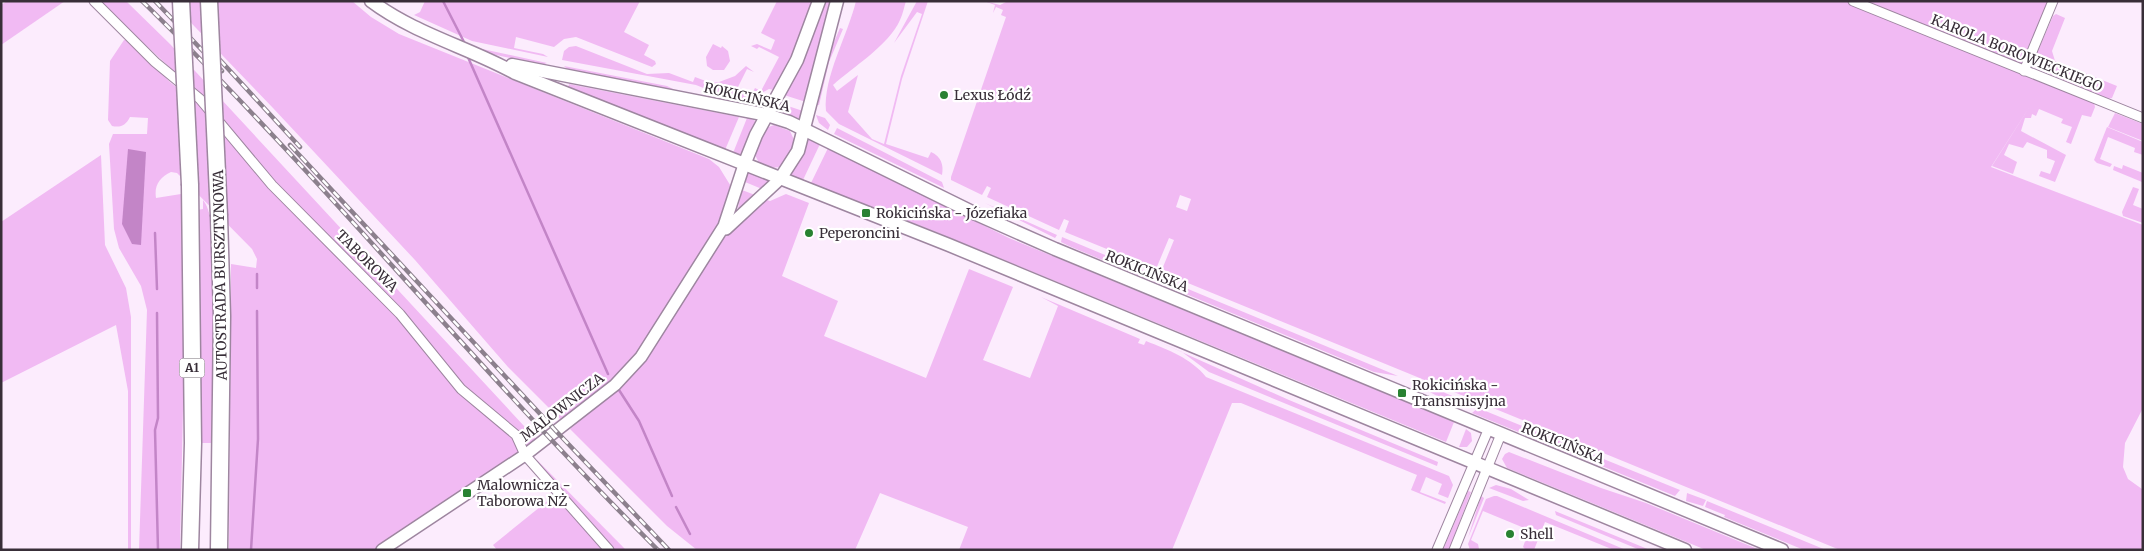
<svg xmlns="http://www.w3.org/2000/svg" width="2144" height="551" font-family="Merriweather,serif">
<rect width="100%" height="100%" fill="#fcecfd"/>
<g fill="#f1baf3" fill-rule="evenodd">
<polygon points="7,1 65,1 1,45 1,5"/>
<polygon points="98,1 126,1 170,44 537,440 527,447 520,436 475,397 452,374 415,324 272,180 205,100"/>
<polygon points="170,1 352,1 371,17 399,34 709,159 719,167 732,188 720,222 639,352 623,373 562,421 508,367 415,260 273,108"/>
<polygon points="425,1 640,1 624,32 649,45 644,55 655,61 656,64 652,67 576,37 564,39 554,47 516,37 514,48 543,54 548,57 472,41 414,15 420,12"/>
<polygon points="777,1 813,1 791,59 774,90 769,89 744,102 728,98 696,85 562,60 564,51 569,47 576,46 647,74 669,73 693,82 695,77 711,83 719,82 735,76 746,66 754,72 747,69 738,87 752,94 755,88 761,91 779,57 759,47 757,49 751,46 757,44 771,50 775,40 761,33"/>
<polygon points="825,1 832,1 806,102 784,95 806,54"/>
<path d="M856,1H906C904,7 903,14 900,20C889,45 853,67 833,85L837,91L858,75L848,112L872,139L884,144L901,76L922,14L917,12L894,43L917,1H928L902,79L886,144L928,158L931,152C941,156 944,165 942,175L839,124L826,111C823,77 848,35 856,1Z"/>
<path d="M984,1L1000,5L1008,1H2048L2018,73L2094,103L2095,107L2091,117L2082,115L2071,144L2066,142L2072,127L2061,123L2063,119L2039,109L2036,116L2032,114L2031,118H2025L2021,131L2066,155L2055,182L2039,176L2041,171L2050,174L2055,161L2047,158V150L2027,142L2023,148L2009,144L2004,155L2017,162L2013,174L1992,166L2032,103L1991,167L2143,225V408L2125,443L2123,467L2128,479L2142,489L2143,550H1840L1161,272L1174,240L1169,238L1156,269L1065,232L1069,221L1064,219L1059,230L987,197L991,188L987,186L982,195L951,180V177L1006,17L1001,15L1003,10L996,7L993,13L995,5ZM1180,195L1191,199L1187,211L1176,207Z"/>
<polygon points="2056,14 2065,18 2052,51 2055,61 2117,86 2112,98 2108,99 2038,69 2036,55 2053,16"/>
<polygon points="840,28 843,29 829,62 819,105 816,105 829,54"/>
<path d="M124,40H128L171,83L206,110L514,439L521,451L375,550H229L231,264L256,268L257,259L252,249L177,173L171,172C160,177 154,185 156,198L181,194L184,361L180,550H139L147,310L141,286L119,248L114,229L109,144L113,134H147L148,118L130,117C126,125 121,128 112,126L108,120L110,61Z"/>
<polygon points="713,44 721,48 722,46 728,51 730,61 724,70 713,70 707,66 706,57"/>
<polygon points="473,47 547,63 542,65 487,53"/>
<polygon points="564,66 667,86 675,90 568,70"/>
<polygon points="569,84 739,117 725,150 568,87"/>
<polygon points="779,103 803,111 801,121 776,115 775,111"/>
<polygon points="2115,113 2143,124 2143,141 2108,127"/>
<polygon points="816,115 825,118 830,125 828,130 819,123"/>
<polygon points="747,118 754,120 756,123 742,154 739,155 733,153"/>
<polygon points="774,125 790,131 795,142 782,167 769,168 759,163 754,153 766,128"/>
<polygon points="2107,127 2143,142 2143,155 2134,152 2135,148 2108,137 2100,159 2112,164 2110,167 2097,163 2094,160"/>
<polygon points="837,128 942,182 944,188 834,134"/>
<polygon points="808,139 820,144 803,180 792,176 791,173"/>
<polygon points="828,148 1009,238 1454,422 1446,442 936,232 811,183"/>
<polygon points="101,155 105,245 126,288 131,317 131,550 128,550 128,391 116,325 1,383 1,222"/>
<polygon points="2123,165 2143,173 2142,182 2113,170 2114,166 2122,169"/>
<polygon points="748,171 769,179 770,181 762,189 745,182"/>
<polygon points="2133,187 2139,189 2133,205 2143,209 2143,223 2123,216 2122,212"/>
<polygon points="742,190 755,195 738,209 738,208"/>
<path d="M786,194L809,203L782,276L838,301L824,336L926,378L969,269L1013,287L983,360L1030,378L1058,306L1041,297L1140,339L1138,343L1144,345L1146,341C1168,350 1191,358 1206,377L1449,476L1453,485L1448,498L1438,494L1442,484L1426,477L1420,492L1446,502L1445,504L1411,490L1417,475L1241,403H1232L1172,550H959L968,527L880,493L855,550H697L667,526L570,429L633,375L722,240L764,199L770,201Z"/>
<path d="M203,200C209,207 208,215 214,223L216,443H198L197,210L203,209Z"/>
<polygon points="985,203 1057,235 1055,238"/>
<polygon points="1062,237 1153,275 1150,280 1069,246 1061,242"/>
<polygon points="1159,277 1398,376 1374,372 1157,282"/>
<polygon points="1148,337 1289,400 1438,462 1437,466 1209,372 1182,352"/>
<polygon points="1426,385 1462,400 1460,408 1424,389"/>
<polygon points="1478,408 1680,490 1675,496 1472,413"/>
<polygon points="1466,429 1471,433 1472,441 1467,447 1459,447"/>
<polygon points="1509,452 1601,488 1646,503 1760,550 1706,550 1507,468 1502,459 1505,454"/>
<polygon points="537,460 626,550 614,550 540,467"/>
<polygon points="1496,485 1511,489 1529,500 1523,501 1489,488"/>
<polygon points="1468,491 1471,492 1449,550 1443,550"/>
<polygon points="1687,493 1706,500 1703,506 1686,501"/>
<polygon points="556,494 605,550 497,550 493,545"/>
<polygon points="1481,496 1484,498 1468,538 1480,499"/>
<polygon points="1494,496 1497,496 1626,550 1614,550 1545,522 1534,550 1526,550 1523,547 1529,530 1483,511 1471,540 1478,544 1479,549 1470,550 1468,544 1486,499"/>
<polygon points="1707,501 1826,550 1804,550 1724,517 1725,515 1705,507"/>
<polygon points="1555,511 1650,550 1640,550 1556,515"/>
</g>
<polygon fill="#c385c7" points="128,149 146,152 141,245 132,244 122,224"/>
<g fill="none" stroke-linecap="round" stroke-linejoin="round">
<g stroke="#c385c7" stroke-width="2.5">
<polyline points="443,1 465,44"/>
<polyline points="467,55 608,374"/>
<polyline points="155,233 157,289"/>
<polyline points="257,274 257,288"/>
<polyline points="157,313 158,418 155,430 158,550"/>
<polyline points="619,390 639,421 672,496"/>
<polyline points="676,507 690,534"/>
<polyline points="251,550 258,439 257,311"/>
</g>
<g stroke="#9e86a0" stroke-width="11">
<g id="minor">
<polyline points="94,1 155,62 200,99 272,185 400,314 461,389 516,435 525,455 609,550"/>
<polyline points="1853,1 2143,118"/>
<polyline points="2024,71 2053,1"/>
<polyline points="1437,550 1489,428"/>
<polyline points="1454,550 1501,434"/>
</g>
</g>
<g stroke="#9e86a0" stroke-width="14">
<g id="tertiary">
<polyline points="726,229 780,179"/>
<polyline points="382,550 525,455 615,385 641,357 724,226 744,165"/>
</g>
</g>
<g stroke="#9e86a0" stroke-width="15">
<g id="secondary">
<path d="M371,1C415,34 468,47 515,73L949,245L1685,550"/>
<polyline points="512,65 767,115 789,122 976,214 1055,249 1782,550"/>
<polyline points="744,165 756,135 797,60 819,1"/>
<polyline points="780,179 798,151 837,1"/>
</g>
</g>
<g stroke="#9e86a0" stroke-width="19">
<g id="motorway">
<polyline points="190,185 193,443 190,550"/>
<polyline points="219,550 222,316 219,216"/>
</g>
</g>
<use href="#minor" stroke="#fff" stroke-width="9"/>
<use href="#tertiary" stroke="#fff" stroke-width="11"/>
<use href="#secondary" stroke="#fff" stroke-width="12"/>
<use href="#motorway" stroke="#fff" stroke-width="16"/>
<g stroke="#8c808d" stroke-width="4.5">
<g id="rail">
<path d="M142,1C322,177 480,373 658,550"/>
<polyline points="155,1 222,71"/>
<polyline points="220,60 300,147"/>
<polyline points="290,145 556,431 669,550"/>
</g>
</g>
<use href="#rail" stroke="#fff" stroke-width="2.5" stroke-dasharray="8" stroke-linecap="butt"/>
<g stroke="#9e86a0" stroke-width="19" stroke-linecap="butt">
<g id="motorway-bridge">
<polyline points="181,1 190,185"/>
<polyline points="209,1 219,216"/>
</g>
</g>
<use href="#motorway-bridge" stroke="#fff" stroke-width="16"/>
</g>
<g fill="#298232" stroke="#fff" stroke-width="2">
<circle cx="944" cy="95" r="5"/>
<rect x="861" y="208" width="10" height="10" rx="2.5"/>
<circle cx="809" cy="233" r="5"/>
<rect x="1397" y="388" width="10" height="10" rx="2.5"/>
<rect x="462" y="488" width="10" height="10" rx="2.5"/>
<circle cx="1510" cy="534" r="5"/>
</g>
<g text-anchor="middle" stroke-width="4.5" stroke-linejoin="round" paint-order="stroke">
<rect fill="#fff" stroke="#746d74" stroke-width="1" x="179.5" y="358.5" width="25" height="19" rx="4"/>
<g font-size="12" font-weight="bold" fill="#382e38">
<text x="192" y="372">A1</text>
</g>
<g font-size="14" fill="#382e38" stroke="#fff">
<text transform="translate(2017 53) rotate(22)" y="5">KAROLA BOROWIECKIEGO</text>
<text transform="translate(747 97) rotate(13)" y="5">ROKICIŃSKA</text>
<text transform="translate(367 261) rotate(45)" y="5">TABOROWA</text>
<text transform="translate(1147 271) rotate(22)" y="5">ROKICIŃSKA</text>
<text transform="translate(220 275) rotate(-91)" y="5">AUTOSTRADA BURSZTYNOWA</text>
<text transform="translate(562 407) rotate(-38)" y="5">MALOWNICZA</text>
<text transform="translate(1563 443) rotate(22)" y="5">ROKICIŃSKA</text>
</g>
<g font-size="14" fill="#382e38" stroke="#fff" text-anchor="start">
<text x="954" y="100">Lexus Łódź</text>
<text x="876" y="218">Rokicińska - Józefiaka</text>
<text x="819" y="238">Peperoncini</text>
<text x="1412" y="390">Rokicińska -<tspan x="1412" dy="16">Transmisyjna</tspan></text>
<text x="477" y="490">Malownicza -<tspan x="477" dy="16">Taborowa NŻ</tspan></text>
<text x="1520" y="539">Shell</text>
</g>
</g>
<rect width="2144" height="551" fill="none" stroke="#382e38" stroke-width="5"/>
</svg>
